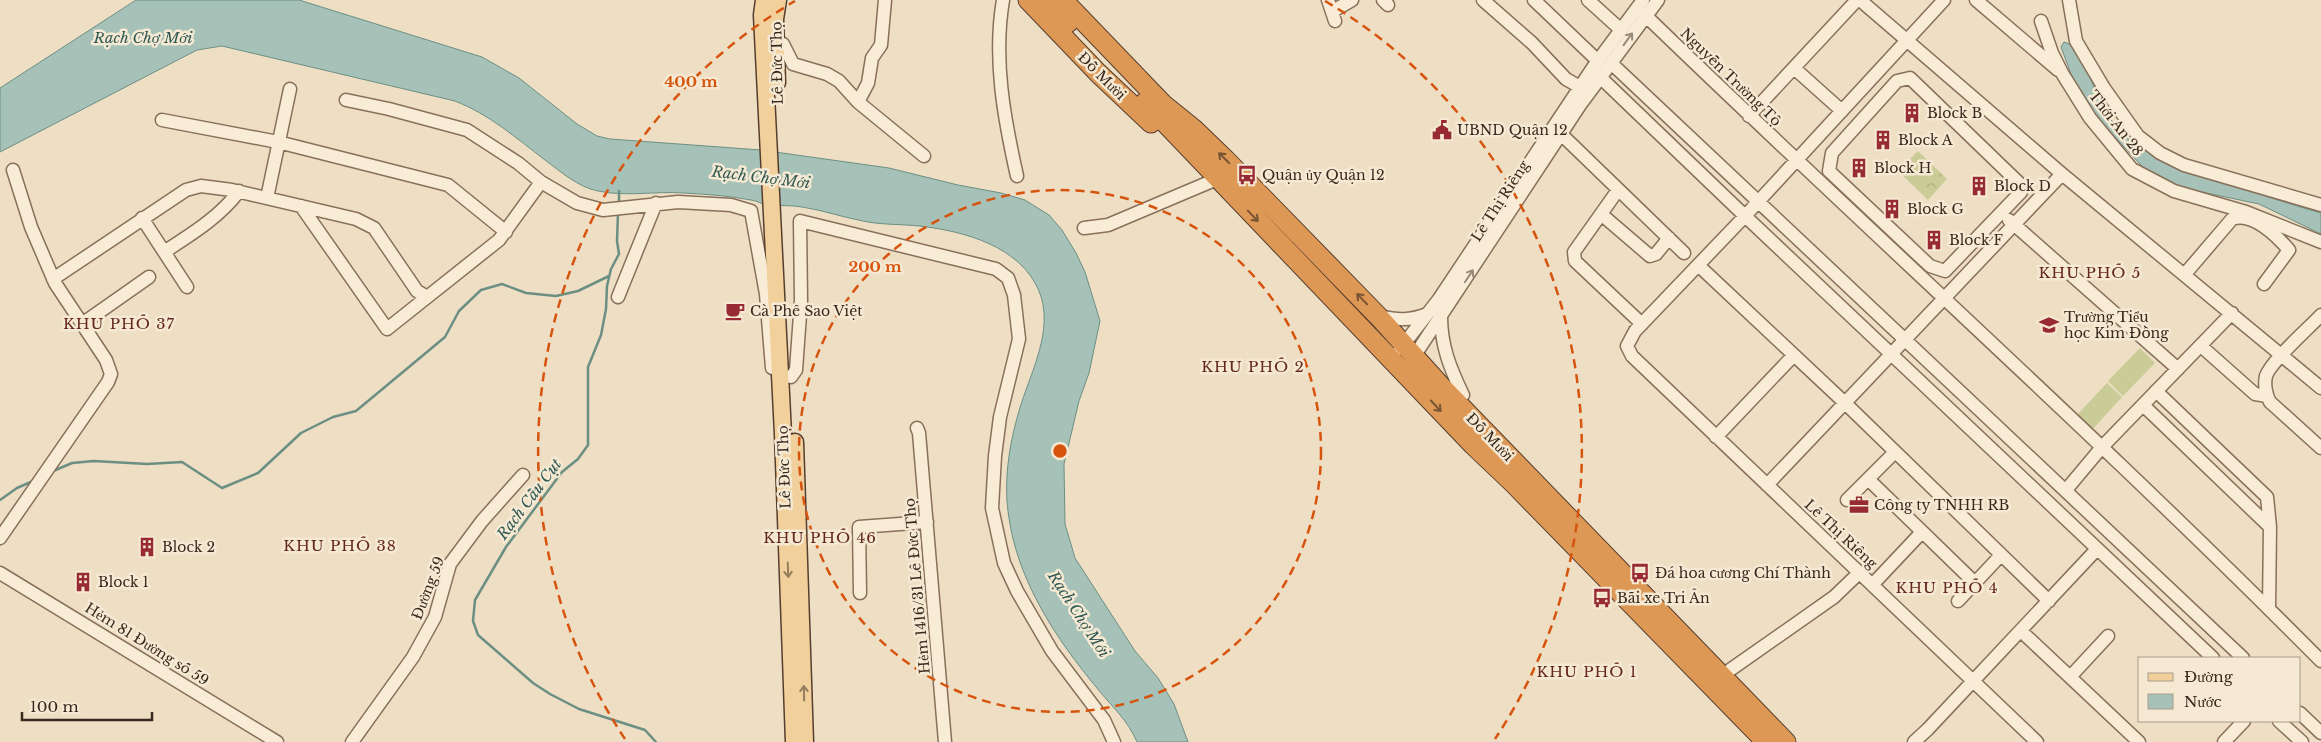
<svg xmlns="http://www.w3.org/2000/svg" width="2321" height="742" viewBox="0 0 2321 742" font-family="'Libre Baskerville',serif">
<defs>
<pattern id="park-crowns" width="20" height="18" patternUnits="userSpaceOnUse" patternTransform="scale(1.25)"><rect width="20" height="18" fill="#cacc97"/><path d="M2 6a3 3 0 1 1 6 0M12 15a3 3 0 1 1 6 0" fill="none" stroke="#aeaf82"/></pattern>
</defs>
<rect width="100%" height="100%" fill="#eedec4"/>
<path fill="url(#park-crowns)" d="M1918,151L1947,179L1928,200L1898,171Z"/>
<path fill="#cacc97" d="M2140,348L2155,363L2123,396L2108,381Z
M2107,383L2122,397L2091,431L2076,416Z"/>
<path fill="#a6c1b7" stroke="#6c8f84" d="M136,0H299L482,57L519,78L577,124L597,136L610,139L761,150L889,168L958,185L1001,193L1025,200L1049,215L1062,230L1076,253L1085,272L1100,321L1089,373L1079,401L1064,464L1065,524L1075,558L1135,651L1158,678L1174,704L1188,742H1137C1128,720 1111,706 1097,688C1056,639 1018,581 1009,518C1003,483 1009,445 1019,411C1030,373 1055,330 1039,291C1020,246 964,231 919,226C901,224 881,225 863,221C842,217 822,210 802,207C791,205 779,206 768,205C762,204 757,201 751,200C730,196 705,194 683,193C656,191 626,197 598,191C578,187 561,172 545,160C516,138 489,114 455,101L222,46L197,50L0,152V88Z
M2064,42C2082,47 2084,65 2091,80C2099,98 2111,126 2127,138C2145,152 2168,158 2189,167C2233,185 2275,200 2321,213V234L2259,204L2197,191L2153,178L2096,117L2072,77L2061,47Z"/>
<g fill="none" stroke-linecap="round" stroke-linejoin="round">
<path stroke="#6c8f84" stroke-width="2.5" d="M619,205V191
M618,213L617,241L619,254L611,269L607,286L606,309L601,335L588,367V445L578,459L562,472L506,547L475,600L473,621L478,635L533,683L550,694L579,709L645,730L656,742
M51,472L72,463L94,461L147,464L182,462L222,488L258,473L301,433L333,417L356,411L445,337L459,311L481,290L502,284L526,293L556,296L578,291L609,276
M0,500L17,488L33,481"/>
<defs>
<path id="minor" d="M1003,0C993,59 1004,118 1017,176
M1328,0L1335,21
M1383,0L1388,5
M1483,0L1532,43L1566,79L1580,87
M1534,0L1598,61
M1588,0L1620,29
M1860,0L2062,174L2321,388
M1944,0L1745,216L1635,331L1627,346L1632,356L2037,742
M1976,0L2058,70
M2069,0L2076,41L2104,88L2138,136L2160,153L2184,165L2321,205
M1333,11L1352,0
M1645,15C1869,232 2102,440 2321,661
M2041,21L2052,53L2062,73L2090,118L2132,169L2174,191L2246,212L2321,242
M775,40L783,44L793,64L827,74L839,81L858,102L924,156
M1611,63L2243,658
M1794,68L1842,111
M1600,77L1745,216L2213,658
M1910,78L2020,184L2021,192L1945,271L1930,266L1829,171L1832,153L1897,81Z
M346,100L389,109L467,130L518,163L541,182L577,203L603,210L678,202L731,205L751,211L766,294L772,368
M858,102L868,83L872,58L881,45L885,0
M1749,116L1857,0
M162,120L278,142L448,185L506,232
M1561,134L1684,253
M1618,190L1574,252L1575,261L1642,324
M267,198L290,89
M301,206L387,329L499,240L541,182
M1601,214L1650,256L1656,254L1669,238
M142,218L187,287
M2009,220L2178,369
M1084,228L1108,225L1217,179
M164,252C190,235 220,217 239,191
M1698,265L1845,403L2049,601
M2185,274L2232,219C2252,211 2277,236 2289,250L2264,284
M53,279L186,190L201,186L232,190L356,219L374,228L417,291L427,297
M618,297L656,203
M2321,315C2309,328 2271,361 2266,376C2264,384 2266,395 2270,402L2321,448
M1379,316C1397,320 1410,321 1427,314
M1441,316C1441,346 1450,368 1463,395
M82,324L149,277
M2201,346L2255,394L2267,396
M1400,349L1439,299L1594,66L1643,0
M1411,361L1580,105L1658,0
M791,377L796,370L801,301L800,221L996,269L1008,278L1014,295L1019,339L1000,417L995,456L992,508L1004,563L1017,591L1052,651L1104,720L1114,742
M2156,391L2267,497L2270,527L2269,608
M2143,405L2270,527
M917,428L919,433L945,742
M1716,437L1794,355
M1868,479L1975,583
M1767,485L2062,174
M2066,490L2102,447L2232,313
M1847,500L1895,452
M0,538L108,382L111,374L106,360L55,283L31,227L13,170
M0,573L277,742
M1873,584L1922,532
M860,593L859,527L927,522
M1958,601L2001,555
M2021,631L2139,742
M1730,670L1834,597L1860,572
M2070,677L2108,636
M2300,713L2321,733
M2279,721L2302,742
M352,742L413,657L435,617L450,564L482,521L523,475
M1914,742L1928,729L2097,549
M2224,742L2244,721"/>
<path id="major" d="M764,0L762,15L783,434L794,742
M777,83L775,19L778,0
M795,442L805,742"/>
<path id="highway" d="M1028,0L1098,73L1151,123
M1046,0L1068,23
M1063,0L1164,105L1195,130L1225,159L1378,316L1442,387L1786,742
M1145,102L1473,445L1513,483L1766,742"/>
</defs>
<use href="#minor" stroke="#88705a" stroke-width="15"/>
<use href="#major" stroke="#563e2e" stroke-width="19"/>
<use href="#highway" stroke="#563e2e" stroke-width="21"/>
<use href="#minor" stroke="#f9ecd7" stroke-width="12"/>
<use href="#major" stroke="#f1d09c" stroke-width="16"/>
<use href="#highway" stroke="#dd9855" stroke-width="19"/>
</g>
<defs><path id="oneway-shaft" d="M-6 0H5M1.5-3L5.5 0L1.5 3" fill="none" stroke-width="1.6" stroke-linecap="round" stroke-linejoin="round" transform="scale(1.25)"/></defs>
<g stroke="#988a7a">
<use href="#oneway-shaft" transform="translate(1628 39) rotate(-54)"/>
<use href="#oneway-shaft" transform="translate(1469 276) rotate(-56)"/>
</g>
<g stroke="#7a5534">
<use href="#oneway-shaft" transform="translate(1224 158) rotate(-135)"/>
<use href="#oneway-shaft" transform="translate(1253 216) rotate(46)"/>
<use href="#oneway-shaft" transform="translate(1362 299) rotate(-134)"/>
<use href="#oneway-shaft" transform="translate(1436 406) rotate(47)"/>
</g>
<g stroke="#947c5d">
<use href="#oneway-shaft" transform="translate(788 570) rotate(88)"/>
<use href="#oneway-shaft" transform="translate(804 693) rotate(-91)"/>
</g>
<g fill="none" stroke="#d6540e" stroke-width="2.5" stroke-dasharray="9 6">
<circle cx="1060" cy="451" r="261"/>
<path d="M625 739A522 522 0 0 1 795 1M1325 1A522 522 0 0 1 1495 739"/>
</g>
<defs>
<symbol id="building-bare" viewBox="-9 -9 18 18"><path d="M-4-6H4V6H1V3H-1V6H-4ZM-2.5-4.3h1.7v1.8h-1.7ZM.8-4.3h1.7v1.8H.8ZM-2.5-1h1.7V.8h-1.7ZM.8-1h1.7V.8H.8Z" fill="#972a33" stroke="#f5e9d3" stroke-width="2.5" paint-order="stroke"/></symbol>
<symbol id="civic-bare" viewBox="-9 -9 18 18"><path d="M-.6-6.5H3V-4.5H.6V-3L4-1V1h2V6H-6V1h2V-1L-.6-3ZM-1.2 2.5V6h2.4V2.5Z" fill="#972a33" stroke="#f5e9d3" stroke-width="2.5" paint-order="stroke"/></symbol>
<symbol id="bus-bare" viewBox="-9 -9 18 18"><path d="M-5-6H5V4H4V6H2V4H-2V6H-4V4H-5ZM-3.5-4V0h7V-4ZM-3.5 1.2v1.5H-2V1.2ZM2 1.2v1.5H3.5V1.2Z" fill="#972a33" stroke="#f5e9d3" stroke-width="2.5" paint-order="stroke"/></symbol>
<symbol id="cafe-bare" viewBox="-9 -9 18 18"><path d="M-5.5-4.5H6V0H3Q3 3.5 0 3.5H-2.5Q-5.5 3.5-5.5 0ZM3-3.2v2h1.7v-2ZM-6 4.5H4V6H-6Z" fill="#972a33" stroke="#f5e9d3" stroke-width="2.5" paint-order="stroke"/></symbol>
<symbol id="school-bare" viewBox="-9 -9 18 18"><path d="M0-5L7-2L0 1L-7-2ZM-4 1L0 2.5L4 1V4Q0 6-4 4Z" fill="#972a33" stroke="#f5e9d3" stroke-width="2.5" paint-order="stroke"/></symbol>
<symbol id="office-bare" viewBox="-9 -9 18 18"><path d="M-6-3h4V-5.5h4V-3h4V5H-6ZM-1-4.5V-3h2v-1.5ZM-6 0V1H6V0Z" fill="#972a33" stroke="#f5e9d3" stroke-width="2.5" paint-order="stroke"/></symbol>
</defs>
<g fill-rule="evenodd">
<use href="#building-bare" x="1898" y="99" width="28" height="28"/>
<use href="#civic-bare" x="1428" y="116" width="28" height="28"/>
<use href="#building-bare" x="1869" y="126" width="28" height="28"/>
<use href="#building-bare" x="1845" y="154" width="28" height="28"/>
<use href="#bus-bare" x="1233" y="161" width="28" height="28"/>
<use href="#building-bare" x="1965" y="172" width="28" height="28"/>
<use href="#building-bare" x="1878" y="195" width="28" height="28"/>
<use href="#building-bare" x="1920" y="226" width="28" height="28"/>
<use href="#cafe-bare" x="721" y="297" width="28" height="28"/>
<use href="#school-bare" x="2035" y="311" width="28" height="28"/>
<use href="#office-bare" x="1845" y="491" width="28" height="28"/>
<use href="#building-bare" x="133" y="533" width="28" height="28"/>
<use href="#bus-bare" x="1626" y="559" width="28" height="28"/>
<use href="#building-bare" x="69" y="568" width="28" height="28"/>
<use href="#bus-bare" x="1588" y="584" width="28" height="28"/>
</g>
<g text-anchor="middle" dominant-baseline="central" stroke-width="5" stroke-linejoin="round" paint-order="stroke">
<g font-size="14" fill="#38291e" stroke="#f5e9d3">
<text transform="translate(777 63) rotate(-91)">Lê Đức Thọ</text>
<text transform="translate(1102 76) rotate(45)">Đỗ Mười</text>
<text transform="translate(1731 77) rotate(44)">Nguyễn Trường Tộ</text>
<text transform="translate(2116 123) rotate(52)">Thới An 28</text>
<text transform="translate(1500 201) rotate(-57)">Lê Thị Riêng</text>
<text transform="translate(1490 437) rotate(46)">Đỗ Mười</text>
<text transform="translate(784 467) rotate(-92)">Lê Đức Thọ</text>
<text transform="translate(1841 534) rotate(43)">Lê Thị Riêng</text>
<text transform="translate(917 586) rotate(-95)">Hẻm 1416/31 Lê Đức Thọ</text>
<text transform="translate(428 588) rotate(-69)">Đường 59</text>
<text transform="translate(147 644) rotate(32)">Hẻm 81 Đường số 59</text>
</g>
<g font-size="14" fill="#38291e" stroke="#f5e9d3" text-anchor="start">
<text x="1927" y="113">Block B</text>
<text x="1457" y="130">UBND Quận 12</text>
<text x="1898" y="140">Block A</text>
<text x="1874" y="168">Block H</text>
<text x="1262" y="175">Quận ủy Quận 12</text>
<text x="1994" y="186">Block D</text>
<text x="1907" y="209">Block G</text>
<text x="1949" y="240">Block F</text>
<text x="750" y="311">Cà Phê Sao Việt</text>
<text x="2064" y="317">Trường Tiểu<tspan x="2064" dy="16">học Kim Đồng</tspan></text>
<text x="1874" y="505">Công ty TNHH RB</text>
<text x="162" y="547">Block 2</text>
<text x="1655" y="573">Đá hoa cương Chí Thành</text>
<text x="98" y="582">Block 1</text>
<text x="1617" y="598">Bãi xe Tri Ân</text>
</g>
<g font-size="15" font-style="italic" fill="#2e5852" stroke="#f5e9d3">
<text x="143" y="37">Rạch Chợ Mới</text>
<text transform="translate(761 177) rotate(7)">Rạch Chợ Mới</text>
<text transform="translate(529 499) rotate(-53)">Rạch Cầu Cụt</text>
<text transform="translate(1079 614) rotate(57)">Rạch Chợ Mới</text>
</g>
<g font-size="15" letter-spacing="1" fill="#65281e" stroke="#f5e9d3">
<text x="2090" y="272">KHU PHỐ 5</text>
<text x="119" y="323">KHU PHỐ 37</text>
<text x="1253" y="366">KHU PHỐ 2</text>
<text x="820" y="537">KHU PHỐ 46</text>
<text x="340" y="545">KHU PHỐ 38</text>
<text x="1947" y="587">KHU PHỐ 4</text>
<text x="1587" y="671">KHU PHỐ 1</text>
</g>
</g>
<circle cx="1060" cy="451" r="8" fill="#d6540e" stroke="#f5e9d3" stroke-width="2.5"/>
<g font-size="15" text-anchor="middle" font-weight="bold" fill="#d6540e" stroke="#f5e9d3" stroke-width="5" stroke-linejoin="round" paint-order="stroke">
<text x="691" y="87">400 m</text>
<text x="875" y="272">200 m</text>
</g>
<rect x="2138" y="657" width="162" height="65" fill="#f5e9d3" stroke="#a99c8b"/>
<rect x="2148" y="673" width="25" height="8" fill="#f1d09c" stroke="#a99c8b"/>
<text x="2184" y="682" font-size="15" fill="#38291e">Đường</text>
<rect x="2148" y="694" width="25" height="15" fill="#a6c1b7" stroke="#a99c8b"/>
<text x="2184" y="707" font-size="15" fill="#38291e">Nước</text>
<path d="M22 712v8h130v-8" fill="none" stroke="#38291e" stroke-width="2.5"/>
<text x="30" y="712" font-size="15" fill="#38291e" stroke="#f5e9d3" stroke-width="4" paint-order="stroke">100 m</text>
</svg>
